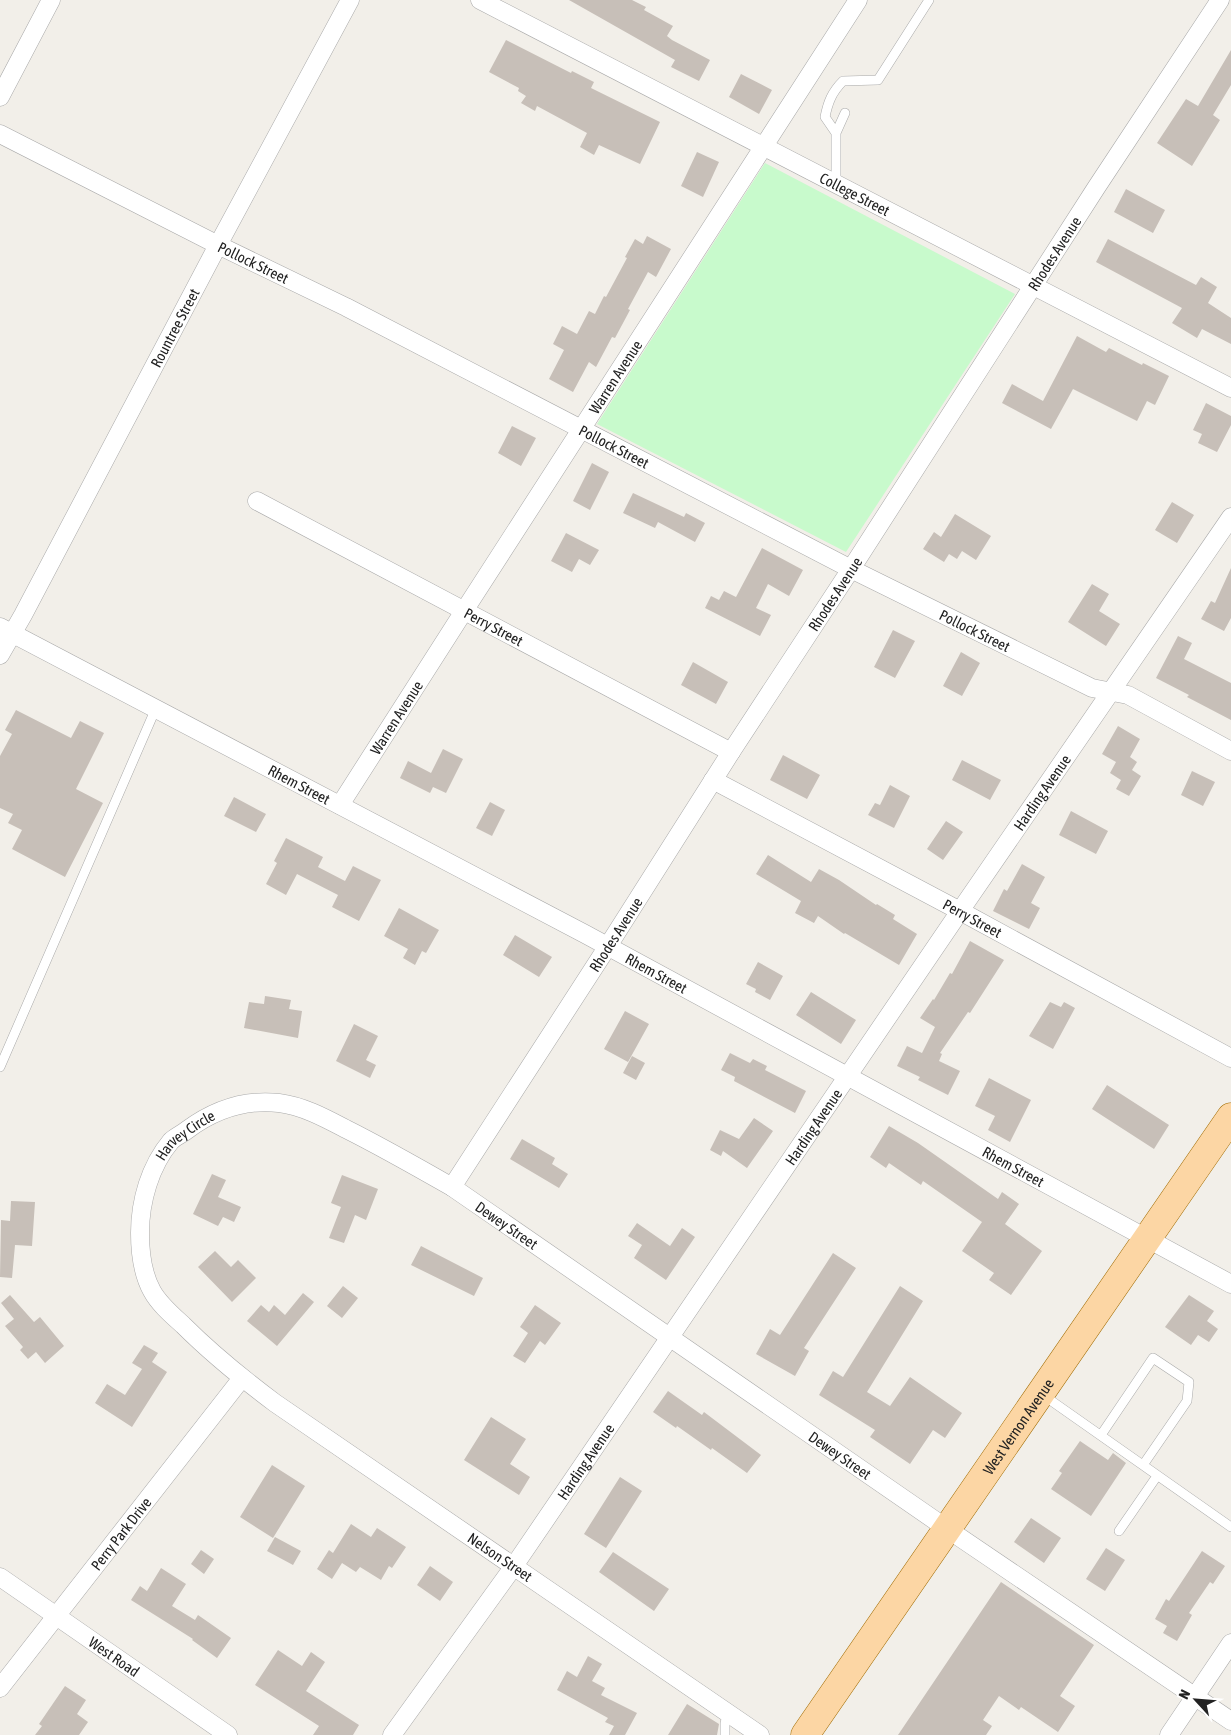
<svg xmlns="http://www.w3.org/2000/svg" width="1231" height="1735" viewBox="0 0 1231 1735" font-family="'Asap Condensed',sans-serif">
<rect width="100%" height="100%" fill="#f2efe9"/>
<path fill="#c8facc" d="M765,163L1015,294L846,552L597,424Z"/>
<path fill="#c7bfb8" d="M569,0H632L646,7L644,10L673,26L667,36L672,40L710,60L699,81L671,67L675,60Z
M506,40L571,73L572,71L594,82L591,88L660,122L640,164L599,145L594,155L580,147L587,133L537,106L535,111L521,103L526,96L518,91L519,88L489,72Z
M1231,50V85L1213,115L1220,120L1192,166L1157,143L1186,99L1198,106Z
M741,74L772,90L759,114L729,97Z
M697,152L719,162L703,197L681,186Z
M1126,189L1165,210L1153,233L1114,212Z
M647,236L671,249L656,277L648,272L628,309L630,310L615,338L612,337L596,367L589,362L573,392L549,379L564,350L553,344L562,326L577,334L589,311L595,314L604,296L606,297L627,258L625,257L635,239L643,244Z
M1108,239L1196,285L1201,277L1217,287L1208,303L1231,318V344L1202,329L1197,338L1172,323L1182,308L1096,262Z
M1077,336L1106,352L1109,348L1142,365L1143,363L1169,376L1155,405L1147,401L1137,421L1073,389L1051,429L1002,403L1012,384L1043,401Z
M1206,403L1231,416V425L1217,452L1198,443L1202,434L1193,430Z
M512,426L536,438L521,466L498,453Z
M592,463L609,472L590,510L573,501Z
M633,493L684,517L686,513L705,523L695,542L658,522L655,528L623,513Z
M1172,502L1194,515L1177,543L1155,530Z
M955,514L991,536L976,560L962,551L957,559L949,554L944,562L923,549L934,532L941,537Z
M566,533L599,550L590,565L579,559L572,572L551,561Z
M762,548L803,570L789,596L768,584L756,608L771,615L760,636L705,608L711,596L719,600L724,591L736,597Z
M1231,568V618L1224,631L1201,619L1211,601L1215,603Z
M1092,584L1109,594L1099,611L1120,624L1106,646L1068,622Z
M893,630L915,641L895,678L874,667Z
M1178,636L1192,643L1184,659L1231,683V720L1187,697L1189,695L1156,678Z
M961,652L980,663L962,696L943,686Z
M693,662L728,682L716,704L681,685Z
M16,710L71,738L80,721L104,733L76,789L103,803L65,877L12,849L22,830L8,823L13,814L0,808V756L12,734L5,730Z
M1118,726L1140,739L1130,757L1137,762L1132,770L1141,776L1129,796L1116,789L1121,780L1110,773L1116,762L1102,754Z
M443,749L463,759L446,793L433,787L430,793L400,778L408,761L431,773Z
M783,755L820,775L807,799L770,780Z
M962,760L1001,780L990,800L952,780Z
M1192,771L1215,782L1203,806L1181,795Z
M890,785L910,796L894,828L868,815L875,803L880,805Z
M234,797L266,814L256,832L224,816Z
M490,802L505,810L492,836L476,828Z
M1071,811L1108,831L1096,854L1059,835Z
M946,821L963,832L943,860L927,849Z
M286,838L323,857L318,867L345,881L353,866L381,880L359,921L332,907L338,895L297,874L286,895L266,884L277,863L274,861Z
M768,855L811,882L819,869L839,880L876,905L877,904L895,915L893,919L917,934L899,965L845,933L844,934L818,916L814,923L795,913L801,901L756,874Z
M1022,864L1045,877L1031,903L1040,908L1029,929L993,911L1004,889L1007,891Z
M399,908L439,930L426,953L422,951L415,965L403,958L408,949L384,936Z
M515,935L552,957L539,977L503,955Z
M970,941L1004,960L970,1013L968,1012L940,1053L942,1054L939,1061L960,1071L948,1095L918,1080L920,1077L897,1066L907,1046L922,1053L935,1027L920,1018L933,999L934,1000L950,973L952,974Z
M758,962L783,976L770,1000L755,992L756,989L746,984Z
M811,992L856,1020L841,1044L796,1015Z
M265,996L291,1000L289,1009L302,1011L298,1038L244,1028L249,1002L264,1004Z
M1050,1002L1061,1007L1064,1002L1075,1008L1053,1049L1029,1036Z
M625,1011L649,1024L628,1062L604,1049Z
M354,1024L378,1036L366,1060L376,1065L370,1078L336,1061Z
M730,1053L750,1063L753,1059L767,1066L765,1070L806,1091L795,1113L734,1081L735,1077L721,1070Z
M632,1056L645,1063L636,1080L623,1073Z
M989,1078L1031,1100L1010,1142L988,1130L995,1116L975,1106Z
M1107,1085L1169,1125L1154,1149L1092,1109Z
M754,1118L773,1131L747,1168L723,1151L721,1156L710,1150L720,1130L739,1139Z
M889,1126L918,1143L998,1199L1002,1192L1019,1204L1005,1224L1042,1251L1011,1295L989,1280L994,1273L962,1251L982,1222L923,1181L921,1185L889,1163L886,1168L870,1157Z
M522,1139L555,1158L552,1164L568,1174L559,1188L510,1159Z
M212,1174L226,1180L218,1197L241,1207L234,1222L223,1217L218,1226L193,1214Z
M342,1175L378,1189L366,1220L355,1215L344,1243L329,1238L341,1207L331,1203Z
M11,1201L35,1202L32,1246L15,1245L12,1278L0,1277L1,1220L10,1221Z
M637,1223L670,1246L682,1228L695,1237L666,1280L634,1258L642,1245L628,1236Z
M421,1246L483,1278L474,1296L411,1265Z
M215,1251L231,1267L238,1260L256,1278L232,1302L198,1267Z
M833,1253L856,1268L804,1348L809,1351L795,1376L756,1354L770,1329L780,1335Z
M343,1286L358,1298L342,1318L327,1306Z
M900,1286L923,1301L867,1392L890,1406L910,1377L962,1413L945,1438L933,1430L910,1464L870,1437L875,1430L819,1395L833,1371L843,1377Z
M303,1293L314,1302L277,1346L247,1321L261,1305L269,1312L274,1305L285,1315Z
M10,1295L34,1322L40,1317L64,1346L45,1363L36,1352L28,1359L20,1350L23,1347L5,1326L14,1319L1,1303Z
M1189,1295L1214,1311L1207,1321L1218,1329L1209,1342L1198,1335L1191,1345L1165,1327Z
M535,1305L561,1323L545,1345L540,1341L525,1363L513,1356L528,1333L520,1327Z
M144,1345L158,1353L152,1362L167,1372L132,1427L95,1403L107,1384L125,1395L142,1369L132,1363Z
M668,1391L702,1415L704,1412L761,1455L747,1473L712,1448L711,1450L677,1426L676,1428L653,1412Z
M491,1417L526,1439L510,1464L530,1477L519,1495L464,1460Z
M1080,1441L1108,1460L1113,1453L1126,1463L1091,1516L1051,1489L1062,1473L1059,1471Z
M272,1465L305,1486L273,1538L240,1517Z
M620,1477L642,1491L606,1548L584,1534Z
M1031,1518L1061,1538L1044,1563L1014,1542Z
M351,1524L371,1537L377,1528L406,1547L392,1568L389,1566L381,1580L360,1567L356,1572L342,1563L332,1579L317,1569L329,1550L333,1553Z
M275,1537L301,1551L293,1565L267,1551Z
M1106,1548L1125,1560L1105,1591L1086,1579Z
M201,1550L214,1559L204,1574L191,1564Z
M1202,1551L1225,1566L1213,1584L1210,1582L1189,1613L1192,1615L1177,1641L1163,1633L1167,1626L1155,1619L1166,1599L1169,1601Z
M613,1552L669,1589L654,1611L599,1572Z
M430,1566L453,1582L440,1601L417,1585Z
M161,1568L186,1584L172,1606L195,1620L198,1615L231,1638L217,1658L192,1640L193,1639L131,1600L140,1586L147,1591Z
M1001,1582L1094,1645L1060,1696L1075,1706L1058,1732L1021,1707L1019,1710L999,1696L983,1720L992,1726L986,1735H898Z
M278,1650L302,1666L311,1652L325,1662L306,1691L359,1725L353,1735H313L319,1726L255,1685Z
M588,1656L602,1664L592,1681L605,1688L601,1695L637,1713L625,1735H609L614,1726L605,1722L608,1718L557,1690L567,1671L577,1677Z
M65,1686L86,1700L77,1714L88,1722L79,1735H35L42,1726L39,1724Z
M687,1704L719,1724L717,1735H668Z"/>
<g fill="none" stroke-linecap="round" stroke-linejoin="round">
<defs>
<path id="lane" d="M836,133L825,117C828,102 832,92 843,81L878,80L929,0
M836,183V133L845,113
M0,1067L156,708
M1043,1395L1231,1527
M1101,1435L1153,1358L1189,1382L1187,1401L1143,1465
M1119,1531L1157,1476
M725,1735V1723L728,1713"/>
<g id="street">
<path id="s1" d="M480,0L1231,388"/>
<path d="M0,97L51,0"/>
<path id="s2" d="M0,134L218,245L346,307L851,569L1092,688L1128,695L1231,751"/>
<path id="s3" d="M257,501L731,752"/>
<path id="s4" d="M0,627L585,934L1231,1284"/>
<path id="s5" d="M0,655L23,615L218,245L350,0"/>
<path id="s6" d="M713,780L960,911L1231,1058"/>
<path id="s7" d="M340,805L464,611L858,0"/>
<path id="s8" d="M452,1187L608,946L731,752L851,569L1096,188L1220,0"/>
<path id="s9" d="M0,1577L228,1735"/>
<path id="s10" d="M0,1688L242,1378"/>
<path id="s11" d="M392,1735L514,1566L960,911L1231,517"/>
<path id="s12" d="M760,1735L275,1403C243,1379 212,1354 183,1325C172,1315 159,1304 152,1291C142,1273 140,1253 140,1233C140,1201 150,1166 171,1141C175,1137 182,1134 187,1130C214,1110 244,1099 279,1103C303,1106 325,1118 346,1129C382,1147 417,1167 452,1187L946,1528L1231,1721"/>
<path d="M1169,1735L1231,1643"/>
</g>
<g id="primary">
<path id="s13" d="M805,1735L1231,1117"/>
</g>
</defs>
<use href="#lane" stroke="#a9a9a9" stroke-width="10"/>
<use href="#street" stroke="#a9a9a9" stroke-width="19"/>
<use href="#primary" stroke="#a06b00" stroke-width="29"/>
<use href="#lane" stroke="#fff" stroke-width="9"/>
<use href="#street" stroke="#fff" stroke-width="18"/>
<use href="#primary" stroke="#fcd6a4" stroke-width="28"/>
</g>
<g text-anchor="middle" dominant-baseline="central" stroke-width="4" stroke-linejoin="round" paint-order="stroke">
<g font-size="15" fill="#222" stroke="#fff">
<text stroke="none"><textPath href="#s1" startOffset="422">College Street</textPath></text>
<text stroke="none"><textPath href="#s8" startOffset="1111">Rhodes Avenue</textPath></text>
<text stroke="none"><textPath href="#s2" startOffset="284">Pollock Street</textPath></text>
<text stroke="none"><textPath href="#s5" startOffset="371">Rountree Street</textPath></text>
<text stroke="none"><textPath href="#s7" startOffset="509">Warren Avenue</textPath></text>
<text stroke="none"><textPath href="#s2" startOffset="689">Pollock Street</textPath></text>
<text stroke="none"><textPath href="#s8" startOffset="706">Rhodes Avenue</textPath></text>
<text stroke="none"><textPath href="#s3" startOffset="268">Perry Street</textPath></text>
<text stroke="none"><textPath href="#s2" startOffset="1094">Pollock Street</textPath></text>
<text stroke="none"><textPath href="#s7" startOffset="104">Warren Avenue</textPath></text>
<text stroke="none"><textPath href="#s4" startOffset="338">Rhem Street</textPath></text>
<text stroke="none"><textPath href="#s11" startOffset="1145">Harding Avenue</textPath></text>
<text stroke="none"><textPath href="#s6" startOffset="294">Perry Street</textPath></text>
<text stroke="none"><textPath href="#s8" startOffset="301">Rhodes Avenue</textPath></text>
<text stroke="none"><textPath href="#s4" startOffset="742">Rhem Street</textPath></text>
<text stroke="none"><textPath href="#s11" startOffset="740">Harding Avenue</textPath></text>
<text stroke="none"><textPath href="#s12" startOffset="928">Harvey Circle</textPath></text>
<text stroke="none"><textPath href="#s4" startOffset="1148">Rhem Street</textPath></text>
<text stroke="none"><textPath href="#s12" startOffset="1291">Dewey Street</textPath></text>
<text stroke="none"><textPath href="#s13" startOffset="375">West Vernon Avenue</textPath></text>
<text stroke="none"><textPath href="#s12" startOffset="1696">Dewey Street</textPath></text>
<text stroke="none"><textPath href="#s11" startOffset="335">Harding Avenue</textPath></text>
<text stroke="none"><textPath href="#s10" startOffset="196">Perry Park Drive</textPath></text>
<text transform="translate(500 1557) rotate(34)">Nelson Street</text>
<text stroke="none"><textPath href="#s9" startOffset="139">West Road</textPath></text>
</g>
</g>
<g transform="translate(1196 1700) rotate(296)" stroke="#ffffff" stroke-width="4" paint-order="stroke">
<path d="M0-4L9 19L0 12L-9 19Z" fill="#222222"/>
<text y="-8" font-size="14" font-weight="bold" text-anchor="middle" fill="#222222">N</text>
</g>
</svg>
